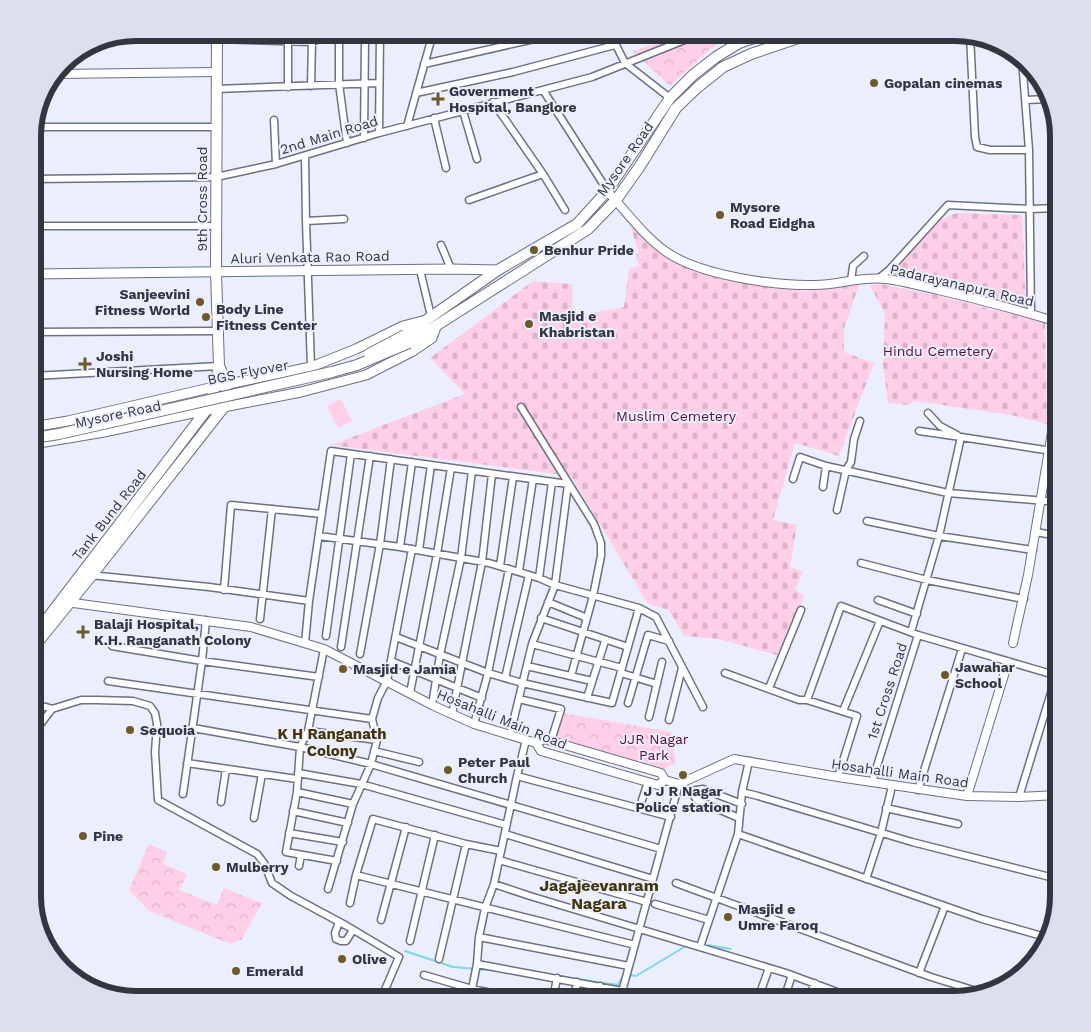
<svg xmlns="http://www.w3.org/2000/svg" width="1091" height="1032" viewBox="0 0 1091 1032" font-family="'Work Sans',sans-serif">
<defs>
<pattern id="cemetery-stones" width="16" height="16" patternUnits="userSpaceOnUse" patternTransform="scale(1.25)"><rect width="16" height="16" fill="#ffcfe8"/><path d="M2 7V4a2 2 0 0 1 4 0v3zM10 15v-3a2 2 0 0 1 4 0v3z" fill="#dbb2c8"/></pattern>
<pattern id="park-crowns" width="20" height="18" patternUnits="userSpaceOnUse" patternTransform="scale(1.25)"><rect width="20" height="18" fill="#ffcfe8"/><path d="M2 6a3 3 0 1 1 6 0M12 15a3 3 0 1 1 6 0" fill="none" stroke="#dbb2c8"/></pattern>
</defs>
<rect width="100%" height="100%" fill="#ebeefc"/>
<path fill="url(#cemetery-stones)" d="M956,213L1022,215L1026,308L892,274L937,222Z
M630,225L659,252L687,266L711,274L803,291L859,285L844,328V352L874,363L839,456L795,443L773,520L797,525L790,567L803,572L795,590L804,595L784,657L718,639L684,636L669,610L648,604L571,476L331,445L465,394L430,358L533,281L572,284L573,316L624,307L629,269L639,266L636,254L639,253Z
M881,284L941,296L1045,323L1047,424L1011,415L915,401L909,405L888,403L883,365L885,314L870,285Z"/>
<path fill="url(#park-crowns)" d="M691,33H737L709,50L670,86L632,51Z
M563,713L671,732L676,763L663,769L555,739Z
M149,844L167,852L163,864L187,874L180,890L217,905L224,888L262,903L241,940L233,943H228L149,911L129,890Z"/>
<path fill="#ffcfe8" d="M341,399L352,421L338,428L327,406Z"/>
<g fill="none" stroke-linecap="round" stroke-linejoin="round">
<path stroke="#7ad8ea" stroke-width="2" d="M623,42L626,33
M702,944L731,949
M405,951L453,967L500,971
M629,975L636,976L686,946
M557,976L618,985L624,974"/>
<defs>
<path id="minor" d="M610,33L625,63L670,98
M970,35L975,137L977,147L990,150H1029
M432,36L445,33
M217,39L312,42L319,39H380
M339,39V84L347,143
M243,40V33
M293,40V33
M1022,59L1029,150L1031,314
M424,64L561,33
M311,86L312,42
M288,87V41
M216,89L379,83
M543,90L602,182
M416,93L513,72L615,45L620,33
M1025,100L1051,99
M493,102L543,174L565,210
M463,111L477,159
M434,118L446,168
M274,120L276,164
M407,126L433,33
M33,127H216
M379,133L380,33
M364,138L365,39
M305,157L306,221L311,367
M33,179L216,177L276,164L379,133L592,77L702,33
M469,200L543,174
M306,221L344,219
M33,226H216
M441,245L451,269
M420,270L431,316
M879,278L889,270L948,205L1030,209L1058,208
M851,281L853,266L864,256
M33,332L217,331
M33,376L219,366
M521,407L594,524L601,543V556L593,596L571,676
M928,413L940,426L957,435
M33,427V127
M919,431L961,437
M793,479L800,457L826,466L948,493L1058,502
M823,487L826,466
M837,510L846,470L851,462L854,439L860,421
M867,521L939,536L1033,550
M1036,532L1058,536
M319,536L400,547L489,563L539,578L555,585L639,608L656,617L703,707
M400,547L412,462
M419,550L431,465
M861,563L927,580L1024,599
M500,566L513,477
M519,571L533,479
M90,575L209,587L309,601
M539,578L552,482
M224,590L231,505L322,514
M878,600L917,614
M548,602L587,618
M541,618L628,647
M260,619L272,509
M911,632L939,536L961,437L1058,452
M326,636L351,454
M396,637L488,673L522,683L612,703L639,608
M305,643L309,601L331,451L568,484L555,585L532,644L510,735
M532,644L622,668
M112,646L202,661L319,677
M341,647L370,456
M324,649L308,731L300,747L297,792L286,852L337,861
M360,654L380,544L391,459
M391,661L482,698
M527,666L592,681
M621,673L657,684
M725,673L799,700H807L857,716L838,777
M505,678L529,575
M108,681L372,719
M769,688L801,610
M410,693L437,554L451,468
M587,698L605,641
M519,699L561,709L551,741
M807,700L841,606L918,635L1058,676
M628,703L648,635L669,641
M432,705L440,655L461,558L472,471
M33,706L46,707L52,709L81,700H97L133,701L150,706L155,713L157,724L155,752L158,800L257,854L264,863L272,883L291,896L347,926L399,957L381,999
M843,711L880,621
M452,714L482,562L492,474
M649,717L662,662
M669,720L682,668
M474,724L488,673L509,569
M193,728L300,747L371,764L661,849
M308,731L377,740
M33,734L52,709
M374,751L419,762
M187,763L297,779
M298,773L361,784L506,825
M517,776L671,817
M872,782L918,635
M918,790L962,649
M690,791L703,789L742,804
M297,792L353,804
M742,792L749,761
M183,794L202,661L206,620
M1019,797L1058,670
M642,800L648,782
M221,802L226,769
M886,808L958,824
M293,811L348,823
M254,818L262,774
M289,833L343,842
M505,834L653,879
M738,834L982,919L1049,938
M499,860L647,902
M299,866L301,855
M356,875L635,945
M866,879L881,833L892,786
M676,883L931,977L986,994
M494,884L530,896L786,973L856,999
M328,889L353,804L371,764L377,740L372,719L378,698L387,681L412,549
M350,903L356,875L373,819L466,844L501,851
M655,904L709,920
M381,920L406,827
M339,922L335,933L336,939L341,941H346L353,930
M479,937L629,966
M410,941L435,835
M700,947L738,834L742,792L758,796L912,842L1058,879
M439,959L466,844
M477,964L622,991
M919,973L945,906
M424,975L472,989L520,999
M470,999L477,964L479,937L485,908L494,884L517,776L526,740
M553,999L557,978
M574,999L577,982
M598,999L600,986
M620,999L679,784L690,791L697,800L739,818
M758,999L769,968
M784,999L792,975
M808,999L815,983"/>
<path id="tertiary" d="M56,74L217,72
M607,191C626,211 643,235 665,251C698,275 774,286 815,285C838,285 862,276 886,279C903,281 921,286 938,290C978,299 1018,310 1058,322
M66,602L251,627L324,649L432,705L474,724L536,743L541,751L658,785L665,780L679,784L734,759L838,777L967,796L1019,797L1058,795
M1013,643L1028,575L1053,426L1057,322
M536,743L544,739L551,741L661,773L665,780
M967,796L1008,662"/>
<path id="secondary" d="M33,274L451,269L498,270
M33,427L68,421L214,387L311,367L356,349L403,326L422,321
M33,444L104,432L183,415L301,392L366,375L413,351L432,338L436,327"/>
<path id="primary" d="M33,637L211,404L219,366L216,272L217,33
M33,648L92,575L224,407L227,384L219,366"/>
<path id="trunk" d="M405,335L498,270L577,224L607,191L670,98L693,75L716,57L739,43L768,33
M409,343L588,229L616,200L640,166L676,108L698,87L723,67L751,54L813,33"/>
</defs>
<use href="#minor" stroke="#6c7085" stroke-width="9"/>
<use href="#tertiary" stroke="#6c7085" stroke-width="10"/>
<use href="#secondary" stroke="#6c7085" stroke-width="11"/>
<use href="#primary" stroke="#6c7085" stroke-width="12"/>
<use href="#trunk" stroke="#6c7085" stroke-width="12"/>
<use href="#minor" stroke="#fff" stroke-width="6"/>
<use href="#tertiary" stroke="#fff" stroke-width="8"/>
<use href="#secondary" stroke="#fff" stroke-width="9"/>
<use href="#primary" stroke="#fff" stroke-width="10"/>
<use href="#trunk" stroke="#fff" stroke-width="10"/>
<defs>
<path id="trunk-bridge" d="M369,354L405,335
M33,438L59,434L332,372L357,365L409,343"/>
</defs>
<use href="#trunk-bridge" stroke="#6c7085" stroke-width="12" stroke-linecap="butt"/>
<use href="#trunk-bridge" stroke="#fff" stroke-width="10"/>
</g>
<g fill="#6e5928" stroke="#ebeefc" stroke-width="2">
<circle cx="874" cy="83" r="5"/>
<path d="M435.5 91.5h5v5h5v5h-5v5h-5v-5h-5v-5h5z"/>
<circle cx="720" cy="215" r="5"/>
<circle cx="534" cy="250" r="5"/>
<circle cx="200" cy="302" r="5"/>
<circle cx="206" cy="317" r="5"/>
<circle cx="529" cy="324" r="5"/>
<path d="M82.5 356.5h5v5h5v5h-5v5h-5v-5h-5v-5h5z"/>
<path d="M80.5 624.5h5v5h5v5h-5v5h-5v-5h-5v-5h5z"/>
<circle cx="343" cy="669" r="5"/>
<circle cx="945" cy="675" r="5"/>
<circle cx="130" cy="730" r="5"/>
<circle cx="448" cy="770" r="5"/>
<circle cx="683" cy="775" r="5"/>
<circle cx="83" cy="836" r="5"/>
<circle cx="216" cy="867" r="5"/>
<circle cx="728" cy="917" r="5"/>
<circle cx="342" cy="959" r="5"/>
<circle cx="236" cy="971" r="5"/>
</g>
<g text-anchor="middle" dominant-baseline="central" stroke-width="4" stroke-linejoin="round" paint-order="stroke">
<g font-size="14" font-weight="bold" fill="#34363f" stroke="#ebeefc" text-anchor="start">
<text x="884" y="83">Gopalan cinemas</text>
<text x="449" y="91">Government<tspan x="449" dy="16">Hospital, Banglore</tspan></text>
<text x="730" y="207">Mysore<tspan x="730" dy="16">Road Eidgha</tspan></text>
<text x="544" y="250">Benhur Pride</text>
<text x="190" y="294" text-anchor="end">Sanjeevini<tspan x="190" dy="16">Fitness World</tspan></text>
<text x="216" y="309">Body Line<tspan x="216" dy="16">Fitness Center</tspan></text>
<text x="539" y="316">Masjid e<tspan x="539" dy="16">Khabristan</tspan></text>
<text x="96" y="356">Joshi<tspan x="96" dy="16">Nursing Home</tspan></text>
<text x="94" y="624">Balaji Hospital,<tspan x="94" dy="16">K.H. Ranganath Colony</tspan></text>
<text x="955" y="667">Jawahar<tspan x="955" dy="16">School</tspan></text>
<text x="353" y="669">Masjid e Jamia</text>
<text x="140" y="730">Sequoia</text>
<text x="458" y="762">Peter Paul<tspan x="458" dy="16">Church</tspan></text>
<text x="683" y="791" text-anchor="middle">J J R Nagar<tspan x="683" dy="16">Police station</tspan></text>
<text x="93" y="836">Pine</text>
<text x="226" y="867">Mulberry</text>
<text x="738" y="909">Masjid e<tspan x="738" dy="16">Umre Faroq</tspan></text>
<text x="352" y="959">Olive</text>
<text x="246" y="971">Emerald</text>
</g>
<g font-size="14" fill="#34363f" stroke="#ebeefc">
<text transform="translate(329 135) rotate(-17)">2nd Main Road</text>
<text transform="translate(625 159) rotate(-55)">Mysore Road</text>
<text transform="translate(202 199) rotate(-90)">9th Cross Road</text>
<text transform="translate(310 257) rotate(-1)">Aluri Venkata Rao Road</text>
<text transform="translate(962 285) rotate(13)">Padarayanapura Road</text>
<text transform="translate(248 372) rotate(-11)">BGS Flyover</text>
<text transform="translate(118 414) rotate(-12)">Mysore Road</text>
<text transform="translate(109 515) rotate(-52)">Tank Bund Road</text>
<text transform="translate(887 691) rotate(-72)">1st Cross Road</text>
<text transform="translate(502 719) rotate(22)">Hosahalli Main Road</text>
<text transform="translate(900 773) rotate(8)">Hosahalli Main Road</text>
</g>
<g font-size="14" fill="#5a0b40" stroke="#ebeefc">
<text x="938" y="351">Hindu Cemetery</text>
<text x="676" y="416">Muslim Cemetery</text>
<text x="654" y="739">JJR Nagar<tspan x="654" dy="16">Park</tspan></text>
</g>
<g font-size="15" font-weight="bold" fill="#44350c" stroke="#ebeefc">
<text x="332" y="734">K H Ranganath<tspan x="332" dy="17">Colony</tspan></text>
</g>
<g font-size="16" font-weight="bold" fill="#44350c" stroke="#ebeefc">
<text x="599" y="885">Jagajeevanram<tspan x="599" dy="18">Nagara</tspan></text>
</g>
</g>
<path d="M0 0H1091V1032H0ZM136 41H955A95 95 0 0 1 1050 136V896A95 95 0 0 1 955 991H136A95 95 0 0 1 41 896V136A95 95 0 0 1 136 41Z" fill="#dcdfed" fill-rule="evenodd"/>
<path fill="none" stroke="#34363f" stroke-width="6" d="M136 41H955A95 95 0 0 1 1050 136V896A95 95 0 0 1 955 991H136A95 95 0 0 1 41 896V136A95 95 0 0 1 136 41Z"/>
</svg>
